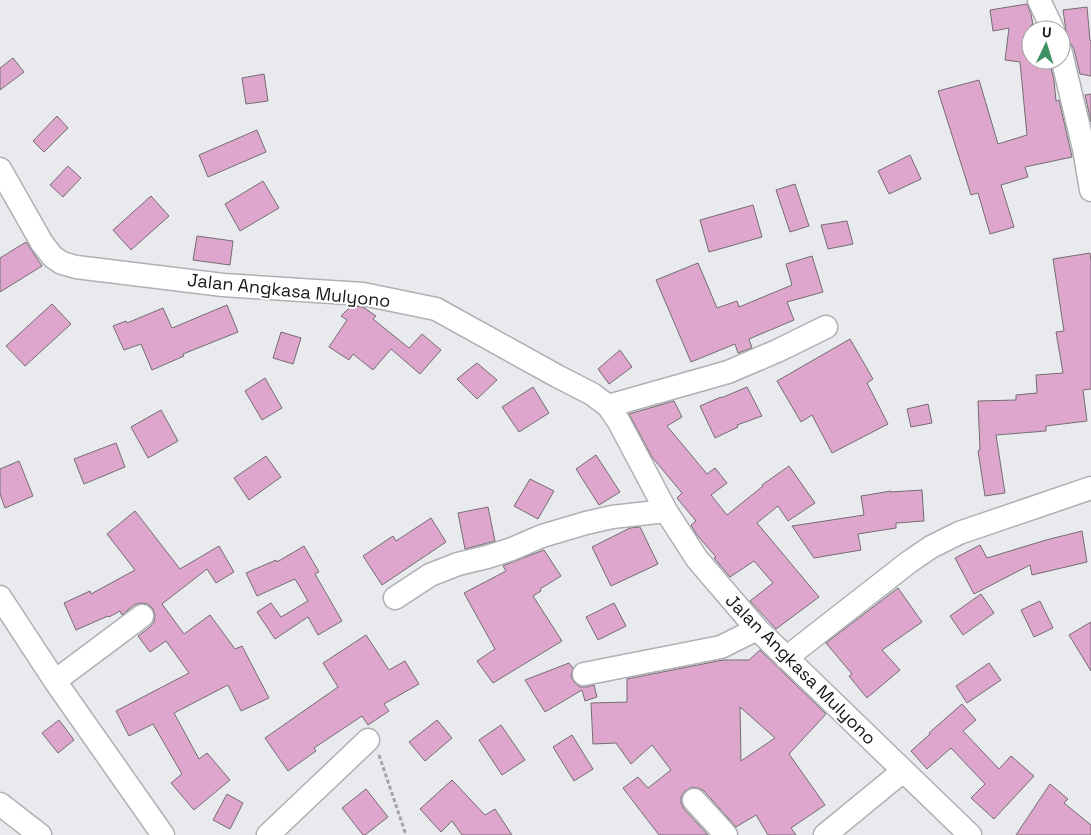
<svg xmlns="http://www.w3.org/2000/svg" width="1091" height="835" viewBox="0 0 1091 835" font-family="'Space Grotesk',sans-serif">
<rect width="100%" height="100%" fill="#e9eaee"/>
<path fill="#dfa6cd" stroke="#726e70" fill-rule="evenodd" d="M1027,4L1031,14L1033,25H1031V60H1049L1054,80L1056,101L1059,100L1072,157L1025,167L1028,177L1001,185L1014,227L990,234L978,193L971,195L938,91L979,80L998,144L1027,135L1020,62L1005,60L1009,28L993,31L990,10Z
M1087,7L1090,40L1091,41V76L1080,74L1074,49L1071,44L1066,41V31L1063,10Z
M13,58L24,72L0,90V68Z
M264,74L268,101L246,104L242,78Z
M1091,94V122L1085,95Z
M57,116L68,128L44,152L33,141Z
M257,130L266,152L208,177L199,155Z
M910,155L921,179L889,194L878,171Z
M68,166L81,178L63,197L50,185Z
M263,181L279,208L240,231L225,204Z
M795,184L809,226L790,232L776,190Z
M151,196L169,216L131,250L113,230Z
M753,205L762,237L709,252L700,220Z
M847,221L853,244L828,249L821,225Z
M197,236L233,241L230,265L193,260Z
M26,242L42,266L0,292V258Z
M1090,253L1091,261V389L1083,390L1087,421L1046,426V431L996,435L1005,493L985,496L978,451L980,450L978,401L1016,400V395L1037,393L1036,375L1063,373L1056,332L1064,331L1053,259Z
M812,256L823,292L787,302L794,320L749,339L752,348L738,353L735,344L691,362L656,280L698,263L717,308L737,301L739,307L792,285L786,264Z
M52,304L71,324L25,366L6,346Z
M227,305L238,332L183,354L184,356L152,370L141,344L124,350L113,326L126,321L127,323L163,308L172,328Z
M351,306L363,307L376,316L373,319L409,348L422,334L441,350L420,374L391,349L373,370L353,354L349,360L329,347L347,320L341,316Z
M281,332L301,338L293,364L273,358Z
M850,339L873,379L867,383L888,424L832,453L812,415L801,422L777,381Z
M620,350L632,367L609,384L598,369Z
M477,363L497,380L477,399L457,379Z
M265,378L282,408L262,420L245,391Z
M533,387L549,413L519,432L502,407Z
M747,387L762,416L737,425L738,427L715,438L700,406L721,397V398Z
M674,401L682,417L667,426L707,474L715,468L727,483L711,495L727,515L763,486L762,485L789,466L815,503L788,521L778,506L757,523L819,597L776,629L750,601L773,583L754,561L730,577L714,558L716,557L697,535L691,525L696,521L677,498L682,493L652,457L629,414Z
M928,404L932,423L911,427L907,409Z
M161,410L178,441L148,458L131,427Z
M116,443L125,467L84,484L74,459Z
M596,455L620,492L599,505L576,469Z
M266,456L281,477L249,500L234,478Z
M19,461L33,496L5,508L0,494V469Z
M530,479L554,491L538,519L514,506Z
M922,490L924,521L896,523V528L858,534L861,550L814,558L792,526L864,515L861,496L891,491V492Z
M488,507L495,541L465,549L458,513Z
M135,511L180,569L219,546L234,572L216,583L207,569L162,604L184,634L210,615L235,649L242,646L269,698L241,711L228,685L174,713L199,759L207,753L230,780L194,810L171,783L182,774L153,724L129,736L116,711L189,673L166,641L150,652L138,636L150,627L154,622L155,615L153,609L148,604L140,603L134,605L122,615L120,611L109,617L108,616L76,630L64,603L90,591L91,594L135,570L107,534Z
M431,518L446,542L382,585L363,556L393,536L396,541Z
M640,527L658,564L611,586L592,547L630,528Z
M1082,531L1087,562L1032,575L1030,565L974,594L955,558L980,545L987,558L1046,540Z
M304,546L319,572L315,574L342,621L318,635L308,617L275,639L257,612L271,603L281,617L308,601L295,579L257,596L246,573L276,560L277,562Z
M544,550L561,576L540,589L541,591L533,596L562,641L493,683L477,661L495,649L464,593L506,571L503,566L505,565Z
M898,588L922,622L882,650L900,670L867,698L849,676L852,674L826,643Z
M981,594L994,613L963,635L950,616Z
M1040,601L1053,628L1034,637L1021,610Z
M614,603L626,626L598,640L586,617Z
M1091,622V671L1069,635Z
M366,635L389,670L405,661L419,684L384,704L389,711L368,725L362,716L314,748L316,751L288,771L265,738L338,687L323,663Z
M760,650L826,714L789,754L825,805L791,828L796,835H768L756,815L736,827L704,791L698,788L692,787L685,791L681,797V803L684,809L708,835H659L623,788L638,777L648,788L671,770L652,745L631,764L616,743L593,744L591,703L627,702V679L723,660H749ZM740,707L775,738L741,761Z
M569,663L573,668L571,676L574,682L580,687H587L594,685L597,697L585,701L582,690L545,712L525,680Z
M989,663L1001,680L967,703L956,686Z
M962,704L976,720L963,731L999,769L1011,756L1034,776L994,819L971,798L985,784L951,748L927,769L911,751L930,734L929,733Z
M59,720L74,740L58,753L42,733Z
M437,720L452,738L425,761L409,742Z
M501,725L525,760L502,775L479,740Z
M572,735L593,769L574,781L553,747Z
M452,780L485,815L495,809L512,835H462L452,821L441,832L420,809Z
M1050,784L1068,799L1064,803L1091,825V835H1016Z
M366,789L388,817L365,835H363L342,808Z
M227,794L243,803L230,829L213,820Z"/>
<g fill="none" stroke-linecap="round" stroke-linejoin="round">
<defs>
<path id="minor" d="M1039,0L1053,30
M1061,53L1084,149L1091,190
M0,169L42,243L53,257L62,263L76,267L223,285L363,294L436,309L557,376L592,394L608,406L619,422L666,511L697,559L757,629L970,835
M608,406L728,372L777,351L826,327
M0,597L55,681L163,835
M395,598L430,575L458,564L487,557L512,549L542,536L586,523L612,517L666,511
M786,658L909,562L931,547L959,533L1091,488
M584,674L721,647L757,629
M55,681L142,616
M694,800L726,835
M0,804L40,835
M268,835L368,740
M825,835L903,771"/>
</defs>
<use href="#minor" stroke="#aeb0b3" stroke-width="25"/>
<path stroke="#a3a4a7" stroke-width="3" stroke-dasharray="4 2.5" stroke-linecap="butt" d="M379,755L406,835"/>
<use href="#minor" stroke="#fff" stroke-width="22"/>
</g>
<g text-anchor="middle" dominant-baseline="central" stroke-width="4" stroke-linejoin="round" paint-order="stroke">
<g font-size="18" fill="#161617" stroke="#fff">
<text transform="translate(289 290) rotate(6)">Jalan Angkasa Mulyono</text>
<text transform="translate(801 669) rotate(45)">Jalan Angkasa Mulyono</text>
</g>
</g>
<g transform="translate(1046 45) rotate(4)"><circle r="24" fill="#ffffff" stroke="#a2a2a2"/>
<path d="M0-4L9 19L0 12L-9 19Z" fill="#3d9061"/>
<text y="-8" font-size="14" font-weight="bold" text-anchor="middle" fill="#161617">U</text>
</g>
</svg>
